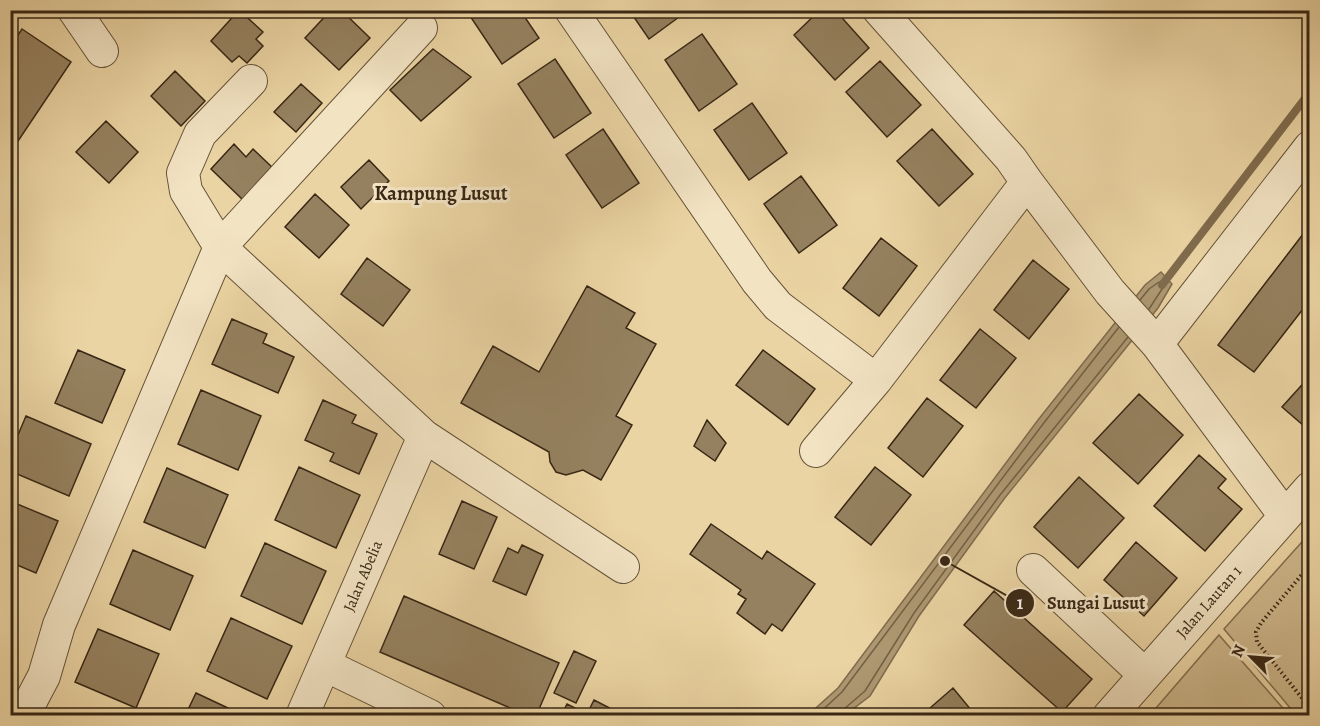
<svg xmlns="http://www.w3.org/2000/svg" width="1320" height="726" viewBox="0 0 1320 726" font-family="Alegreya,serif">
<rect width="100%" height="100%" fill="#ebd4a3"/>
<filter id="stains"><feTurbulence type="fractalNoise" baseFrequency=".00333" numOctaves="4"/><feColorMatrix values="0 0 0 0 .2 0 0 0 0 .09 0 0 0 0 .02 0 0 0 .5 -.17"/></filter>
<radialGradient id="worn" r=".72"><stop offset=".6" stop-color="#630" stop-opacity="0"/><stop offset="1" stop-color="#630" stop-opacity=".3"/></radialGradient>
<path fill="#cdb78b" stroke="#826f50" stroke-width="1.5" d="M1309,534V715H1296L1224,629Z
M1219,635L1289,715H1150Z"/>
<path fill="#ae9973" stroke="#7f6b4d" stroke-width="1.5" d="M1161,272L1172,284L1158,308L1004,499L919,616L870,696L845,715L807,716L838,688L1038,420L1145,285Z"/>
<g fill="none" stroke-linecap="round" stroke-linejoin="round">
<path stroke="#736044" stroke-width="1.5" d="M1140,300L1149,289L1159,282L1163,283L1164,286L1149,309
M816,716L842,692L1043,424L1119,327
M842,716L844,709L865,691L914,613L1000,495L1128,337"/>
<path stroke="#7f6b4d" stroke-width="8" d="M1162,285L1310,92"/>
</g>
<path fill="#95815f" stroke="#382715" stroke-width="1.5" d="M239,10L263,32L256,39L263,46L247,63L239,56L232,62L211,41Z
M331,10H341L370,38L339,70L305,38Z
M466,10H520L539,38L502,64Z
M629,10H681L683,14L649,39Z
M820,10H835L869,48L835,80L794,35Z
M22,29L71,62L10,153V47Z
M702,34L737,84L699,111L665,60Z
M433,49L471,77L421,121L390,90Z
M555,59L591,113L554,138L518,84Z
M880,61L921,105L887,137L846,92Z
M175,71L205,101L181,126L151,96Z
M301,84L322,103L296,132L274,112Z
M752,103L787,153L749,180L714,130Z
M106,121L138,152L109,183L76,152Z
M603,129L639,183L602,208L566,155Z
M932,129L973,174L939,206L897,161Z
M234,144L246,157L253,149L274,169L244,201L211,169Z
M369,160L389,181L361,209L341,187Z
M801,176L837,225L799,253L764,204Z
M315,194L349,225L319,258L285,227Z
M1310,225V300L1254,372L1218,345Z
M881,238L917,266L879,316L843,288Z
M367,258L410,290L383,326L341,294Z
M1033,260L1069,289L1029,339L994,310Z
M587,286L635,313L626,328L656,344L616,416L632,425L601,480L583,470L566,475L556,472L550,462L549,452L461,403L493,346L539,372Z
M232,319L267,334L263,343L294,357L278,393L212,364Z
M980,329L1016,358L976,408L940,380Z
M78,350L125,370L102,423L55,403Z
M763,350L815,389L788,425L736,385Z
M1310,376V431L1282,407Z
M201,390L261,416L238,470L178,444Z
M1139,394L1183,435L1138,484L1093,443Z
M927,398L963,426L923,477L888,448Z
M323,400L356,415L352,423L377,434L359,474L330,461L334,453L305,440Z
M26,416L91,444L69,496L10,471V454Z
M707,420L726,443L715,461L694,446Z
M1199,455L1226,479L1218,488L1242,509L1205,551L1154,506Z
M299,467L360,495L336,548L275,520Z
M875,467L911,495L871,545L835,517Z
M167,468L228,495L205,548L144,522Z
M1079,477L1124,518L1078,568L1034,527Z
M10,501L58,521L36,573L10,562Z
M462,501L497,517L474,569L439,554Z
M711,524L762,559L767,551L815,584L782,631L772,624L765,634L737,613L746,599L738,594L741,590L690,554Z
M1136,542L1177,578L1144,616L1104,580Z
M265,543L326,571L302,624L241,596Z
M522,545L543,555L526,595L493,581L508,548L518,553Z
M133,550L193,576L170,630L110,604Z
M994,591L1092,679L1062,712L964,625Z
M404,596L559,663L536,716H529L380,652Z
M231,618L292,646L267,699L207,671Z
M98,629L159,654L136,708L75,682Z
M574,651L596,661L576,703L554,693Z
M953,688L976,716H923L922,715Z
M196,693L245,716H185Z
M594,700L625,716H561L567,704L587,714Z"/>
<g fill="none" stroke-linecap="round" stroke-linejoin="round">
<defs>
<path id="minor" d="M74,10L102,51
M571,10L757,281L778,306L876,380
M879,10L1011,159L1027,182
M251,81L200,134L183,173L186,191L220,247L424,436L623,567
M1157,344L1310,147
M816,451L876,380L1027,182L1110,292L1157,344L1285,516
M1033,570L1145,675
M325,665L430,716
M23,716L44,676L59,625L220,247L421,28
M302,716L424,436
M1109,716L1310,488"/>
</defs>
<use href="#minor" stroke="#655238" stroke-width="34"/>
<path stroke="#382715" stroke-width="4" stroke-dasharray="1.5 3" stroke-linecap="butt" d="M1310,565L1261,623L1256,632L1257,642L1310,708"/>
<use href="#minor" stroke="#f2e3c3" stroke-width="32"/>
</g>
<g text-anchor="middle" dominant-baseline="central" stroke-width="6" stroke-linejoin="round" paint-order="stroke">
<g font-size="16" fill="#382715" stroke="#f2e3c3">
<text transform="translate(363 576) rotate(-67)">Jalan Abelia</text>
<text transform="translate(1209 602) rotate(-49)">Jalan Lautan 1</text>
</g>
<g font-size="20" font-weight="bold" fill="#382715" stroke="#f2e3c3">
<text x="441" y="193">Kampung Lusut</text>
</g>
</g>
<path fill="none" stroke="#382715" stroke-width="2" d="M945 561L1020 603"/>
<g fill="#382715" stroke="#f2e3c3" stroke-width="2">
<circle cx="945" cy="561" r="6"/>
<circle cx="1020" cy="603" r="15"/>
</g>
<g font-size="18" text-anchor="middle" font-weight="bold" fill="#fff">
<text x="1020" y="609">1</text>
</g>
<g font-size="18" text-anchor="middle" font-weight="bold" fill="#382715" stroke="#f2e3c3" stroke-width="6" stroke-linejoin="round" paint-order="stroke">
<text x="1096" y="609">Sungai Lusut</text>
</g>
<rect width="1320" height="726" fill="none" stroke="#ebd4a3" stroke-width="36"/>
<rect x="12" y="12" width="1296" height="702" fill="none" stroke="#382715" stroke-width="3"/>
<rect x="18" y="18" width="1284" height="690" fill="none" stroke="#382715" stroke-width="1.5"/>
<g transform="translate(1251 657) rotate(295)" stroke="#f2e3c3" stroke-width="4.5" paint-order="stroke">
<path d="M0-4.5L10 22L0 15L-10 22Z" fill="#382715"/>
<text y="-9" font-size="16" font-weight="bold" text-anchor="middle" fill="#382715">N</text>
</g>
<rect width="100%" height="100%" filter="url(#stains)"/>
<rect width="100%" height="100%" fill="url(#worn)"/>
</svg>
